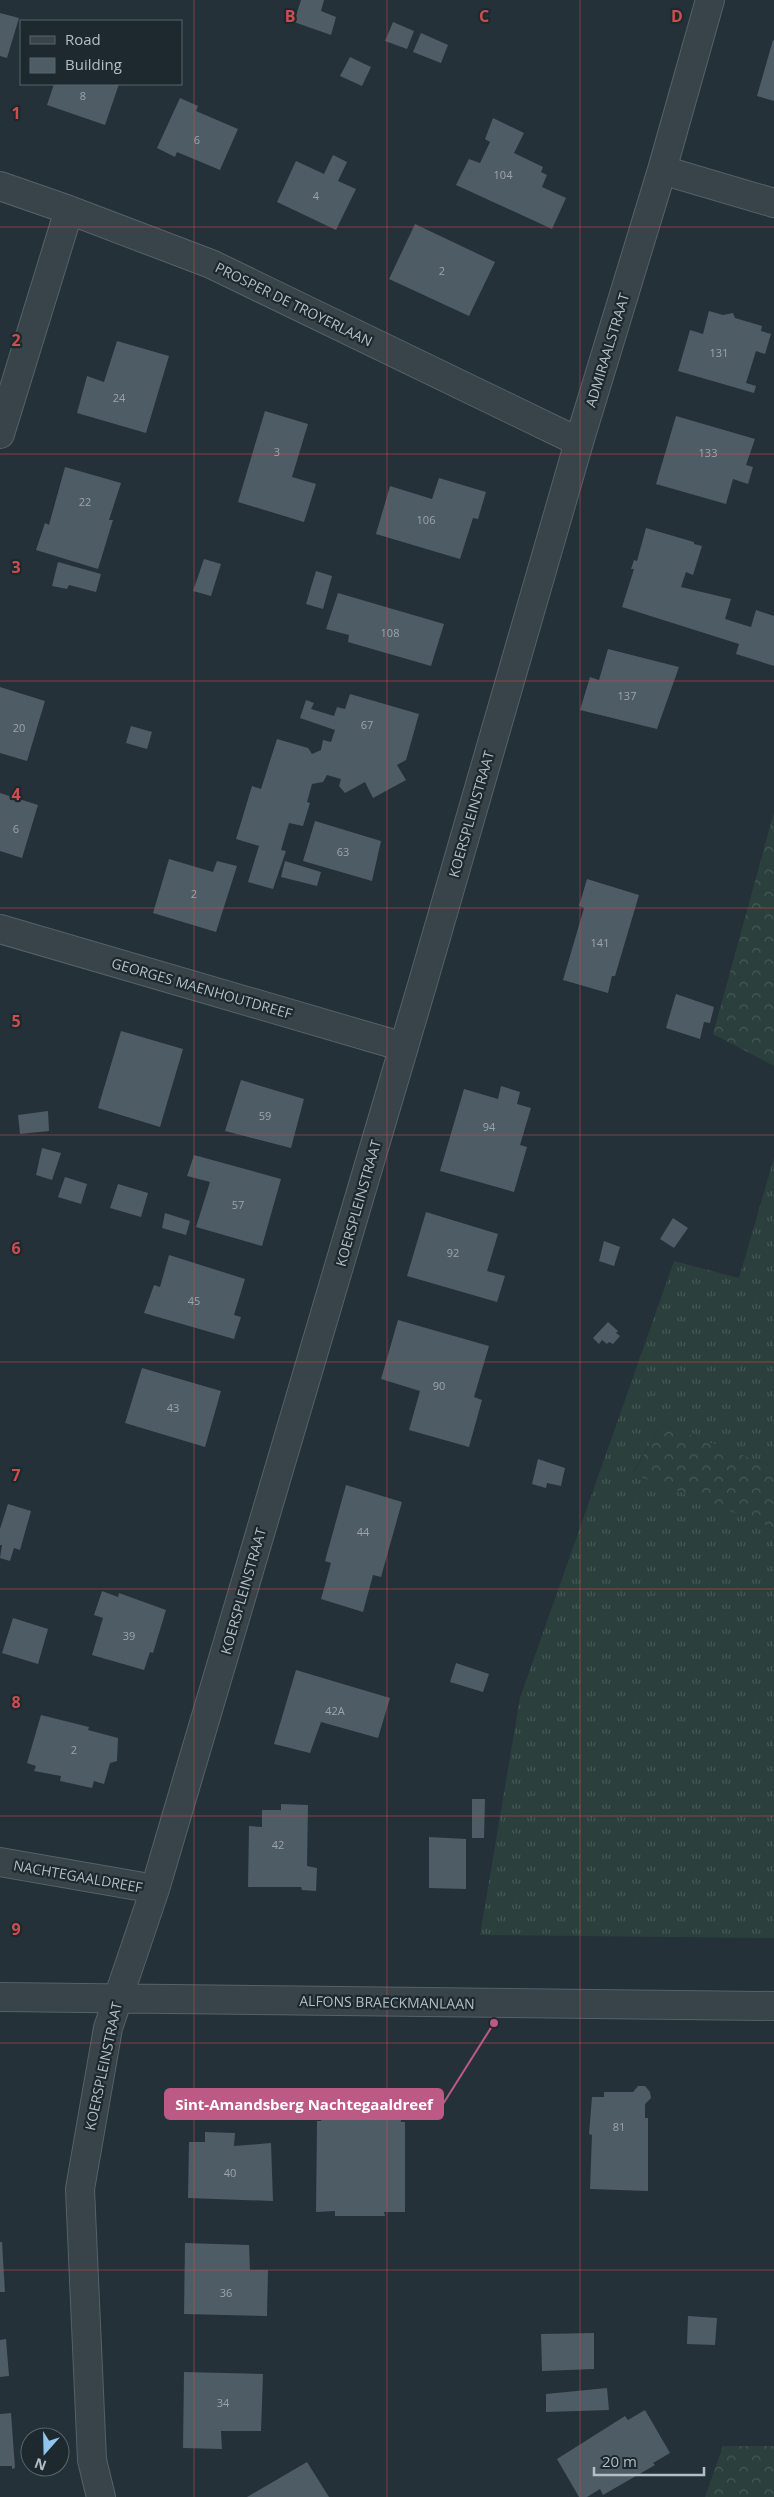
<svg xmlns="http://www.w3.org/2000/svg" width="774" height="2497" viewBox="0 0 774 2497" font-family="'Open Sans',sans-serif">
<defs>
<pattern id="grass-tufts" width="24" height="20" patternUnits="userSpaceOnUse" patternTransform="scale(1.25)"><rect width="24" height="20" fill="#2b3f3c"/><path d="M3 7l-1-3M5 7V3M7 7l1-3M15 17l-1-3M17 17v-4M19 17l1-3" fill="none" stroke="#475957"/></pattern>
<pattern id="forest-crowns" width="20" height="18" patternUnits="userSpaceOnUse" patternTransform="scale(1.25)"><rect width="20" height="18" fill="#2b3f3c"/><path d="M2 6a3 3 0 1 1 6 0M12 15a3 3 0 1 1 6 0" fill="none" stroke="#475957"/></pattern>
</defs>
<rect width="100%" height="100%" fill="#253139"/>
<path fill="url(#grass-tufts)" d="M774,1158V1467L661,1424L633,1473L774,1528V1938L480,1935L520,1698L674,1261L739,1278Z"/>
<path fill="url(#forest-crowns)" d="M774,812V1066L713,1034Z
M661,1424L774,1467V1528L633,1474Z
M723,2446H774V2497H705Z"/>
<path fill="#4e5c65" d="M301,0H324L321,11L336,17L331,35L294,22Z
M0,13L19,18L7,58L0,56Z
M393,22L414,31L407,49L385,41Z
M421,33L448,45L441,63L413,52Z
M773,40L774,41V101L757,96Z
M350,57L371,67L362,86L340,76Z
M54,84H119L105,125L47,105Z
M180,98L198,106L196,111L238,129L220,170L177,152L175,157L157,148Z
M493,118L524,133L514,153L543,167L541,172L547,175L542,187L566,198L552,229L456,185L469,159L480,163L490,142L485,139Z
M333,155L347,162L338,181L356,189L336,230L277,202L296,161L324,174Z
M415,224L495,262L469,316L389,279Z
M709,311L723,315L733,313L735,318L762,326L761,331L771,334L765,354L756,351L746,383L756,386L754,393L678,371L690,330L703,334Z
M117,341L169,356L146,433L77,413L87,376L104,382Z
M265,411L308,424L292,477L316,484L304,522L238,502Z
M676,416L755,439L746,465L753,467L748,484L733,479L726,504L656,484Z
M65,467L121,483L109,520H113L98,569L36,550L45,523L49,525Z
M439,478L486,492L478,519L473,518L460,559L376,534L390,486L432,499Z
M646,528L694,542V544L702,546L693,575L686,572L681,587L731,599L725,619L751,627L756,610L774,616V666L736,654L739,644L622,607L634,569H631L634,560L637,561Z
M204,559L221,564L211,596L193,591Z
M58,562L101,574L96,592L69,585L67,589L52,586Z
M316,571L332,576L323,609L306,604Z
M338,593L444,624L431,666L348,642L349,635L326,629Z
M608,649L679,667L657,729L580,710L590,677L599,680Z
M0,687L45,701L27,761L0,753Z
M350,694L419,714L406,760L397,765L406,780L373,798L365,782L345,793L339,786L341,779L327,775L323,782L312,784L307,802L310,803L303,826L289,823L281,850L286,851L273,889L248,882L259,846L236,839L252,786L261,789L277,739L308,748L312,754L321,750L323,740L331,742L335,730L300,718L306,700L314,703L311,709L334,716L337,707L345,709Z
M131,726L152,732L147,749L126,743Z
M0,793L38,805L22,858L0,851Z
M315,821L381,841L372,881L303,861Z
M169,859L213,872L217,861L237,866L216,932L153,913Z
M285,861L321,872L317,886L281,877Z
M587,879L639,895L615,976H612L608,993L563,980L584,908L579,906Z
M676,994L714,1007L710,1023L704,1022L700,1039L666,1028Z
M121,1031L183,1049L160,1127L98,1108Z
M241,1080L304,1099L291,1148L225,1131Z
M501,1086L520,1092L517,1104L531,1108L520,1145L527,1147L514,1192L440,1171L464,1089L498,1099Z
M48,1111L49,1131L20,1134L18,1115Z
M42,1148L61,1153L52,1180L36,1175Z
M194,1155L281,1179L262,1246L196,1227L210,1182L187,1176Z
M65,1177L87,1184L81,1204L58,1197Z
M118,1184L148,1193L141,1217L110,1208Z
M426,1212L498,1234L487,1271L505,1276L497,1302L407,1276Z
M165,1213L190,1221L186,1235L162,1228Z
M673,1218L688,1228L674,1248L660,1239Z
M604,1241L620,1247L614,1266L599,1261Z
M169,1255L245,1279L234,1315L241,1317L234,1339L144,1313L154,1285L160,1287Z
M398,1320L489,1346L474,1397L482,1400L469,1447L409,1430L420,1391L381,1379Z
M608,1322L618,1331L616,1333L620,1336L613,1344L609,1342L607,1344L602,1340L599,1344L593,1338Z
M142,1368L221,1391L205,1447L125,1423Z
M538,1459L565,1468L561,1486L547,1483L546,1488L532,1484Z
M346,1485L402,1502L381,1577L373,1575L363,1612L321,1599L331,1563L325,1561Z
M8,1504L31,1511L20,1550L14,1548L10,1561L0,1558L2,1545H0V1529Z
M102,1591L118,1597L119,1593L166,1610L153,1653L150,1652L144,1670L92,1655L103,1618L94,1615Z
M13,1618L48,1629L38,1664L2,1653Z
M456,1663L489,1674L483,1692L450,1682Z
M296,1670L390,1698L378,1738L321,1722L310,1753L274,1744Z
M41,1715L89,1727L88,1730L118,1738L117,1761L110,1763L104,1784L94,1781L92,1788L60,1781L61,1776L34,1771L36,1766L27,1763Z
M472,1799H485L484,1838H472Z
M281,1804L308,1805L307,1866L317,1868L316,1891L302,1890L301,1887H248L249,1826L262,1827V1810H281Z
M429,1837L466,1839V1889L429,1888Z
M638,2086H645L650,2092L651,2098L645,2104V2118H648V2191L590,2189L592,2135L589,2134L592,2097H604V2092H633Z
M322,2117H401V2122H405V2212H384L385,2216H335V2211L316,2212L317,2121H321Z
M205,2132L235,2133L234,2146L271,2143L273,2201L188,2198L189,2142H205Z
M0,2242H2L5,2292H0Z
M185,2243L249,2245L250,2270H268L267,2316L184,2314Z
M688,2316L717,2318L715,2345L687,2344Z
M594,2333V2369L542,2371L541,2334Z
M6,2339L9,2376L0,2377V2340Z
M184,2372L263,2374L261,2431H221L222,2449L183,2448Z
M607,2388L609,2410L546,2412V2394Z
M645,2410L670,2453L653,2463L655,2465L603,2495L600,2489L587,2497H579L557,2459L625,2416L628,2420Z
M11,2413L15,2468L12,2469V2466H0V2414Z
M307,2462L329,2497H247Z"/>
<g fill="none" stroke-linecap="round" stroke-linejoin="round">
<defs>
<path id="street" d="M662,170L774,203
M0,186L69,210L211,264L579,442
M0,434L69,210
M0,929L404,1047
M0,1862L155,1889
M0,1997L774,2006
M101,2497L92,2460L80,2189L108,2028L155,1889L423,982L579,442L662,170L710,0"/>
</defs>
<use href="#street" stroke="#566168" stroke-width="30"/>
<use href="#street" stroke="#38434a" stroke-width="28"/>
</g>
<path fill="none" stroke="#ce4e4f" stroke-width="1" stroke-opacity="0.55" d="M194,0V2497M387,0V2497M580,0V2497M0,227H774M0,454H774M0,681H774M0,908H774M0,1135H774M0,1362H774M0,1589H774M0,1816H774M0,2043H774M0,2270H774"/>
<g text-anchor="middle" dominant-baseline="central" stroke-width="4.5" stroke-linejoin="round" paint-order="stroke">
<g font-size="11" fill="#9aa6ad">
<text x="83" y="95">8</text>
<text x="197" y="139">6</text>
<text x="503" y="174">104</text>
<text x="316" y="195">4</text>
<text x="442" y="270">2</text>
<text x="719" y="352">131</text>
<text x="119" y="397">24</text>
<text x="277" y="451">3</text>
<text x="708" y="452">133</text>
<text x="85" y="501">22</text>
<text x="426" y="519">106</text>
<text x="390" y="632">108</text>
<text x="627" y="695">137</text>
<text x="367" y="724">67</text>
<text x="19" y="727">20</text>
<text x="16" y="828">6</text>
<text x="343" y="851">63</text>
<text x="194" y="893">2</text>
<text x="600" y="942">141</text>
<text x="265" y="1115">59</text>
<text x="489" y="1126">94</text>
<text x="238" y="1204">57</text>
<text x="453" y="1252">92</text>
<text x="194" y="1300">45</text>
<text x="439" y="1385">90</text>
<text x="173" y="1407">43</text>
<text x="363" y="1531">44</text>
<text x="129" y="1635">39</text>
<text x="335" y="1710">42A</text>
<text x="74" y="1749">2</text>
<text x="278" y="1844">42</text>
<text x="619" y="2126">81</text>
<text x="230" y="2172">40</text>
<text x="226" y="2292">36</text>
<text x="223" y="2402">34</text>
</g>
<g font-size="14" fill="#b4bec5" stroke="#1d282f">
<text transform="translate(294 304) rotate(26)">PROSPER DE TROYERLAAN</text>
<text transform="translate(607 350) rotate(-73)">ADMIRAALSTRAAT</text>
<text transform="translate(471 814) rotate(-74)">KOERSPLEINSTRAAT</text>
<text transform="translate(202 988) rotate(16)">GEORGES MAENHOUTDREEF</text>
<text transform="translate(358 1203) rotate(-74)">KOERSPLEINSTRAAT</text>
<text transform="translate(243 1591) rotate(-74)">KOERSPLEINSTRAAT</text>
<text transform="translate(78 1876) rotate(10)">NACHTEGAALDREEF</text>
<text transform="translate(387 2002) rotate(1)">ALFONS BRAECKMANLAAN</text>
<text transform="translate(103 2066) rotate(-78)">KOERSPLEINSTRAAT</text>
</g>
</g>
<g font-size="16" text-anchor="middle" font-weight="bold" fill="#ce4e4f" stroke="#1d282f" stroke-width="4.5" stroke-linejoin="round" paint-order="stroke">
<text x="290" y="22">B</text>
<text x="484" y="22">C</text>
<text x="677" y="22">D</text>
<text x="16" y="119">1</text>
<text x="16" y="346">2</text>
<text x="16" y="573">3</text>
<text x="16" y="800">4</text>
<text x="16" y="1027">5</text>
<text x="16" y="1254">6</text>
<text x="16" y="1481">7</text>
<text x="16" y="1708">8</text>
<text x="16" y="1935">9</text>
</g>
<path fill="none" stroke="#bc5a85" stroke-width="2" d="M494 2023L443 2104"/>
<circle fill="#bc5a85" stroke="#1d282f" stroke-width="2" cx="494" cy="2023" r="5"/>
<rect fill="#bc5a85" stroke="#bc5a85" stroke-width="2" x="165" y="2089" width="278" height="30" rx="5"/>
<g font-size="15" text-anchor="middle" font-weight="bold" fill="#fff">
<text x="304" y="2110">Sint-Amandsberg Nachtegaaldreef</text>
</g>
<rect x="20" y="20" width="162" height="65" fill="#1d282f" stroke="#59646b"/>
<rect x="30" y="36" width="25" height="8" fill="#38434a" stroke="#59646b"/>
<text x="65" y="45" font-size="15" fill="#b4bec5">Road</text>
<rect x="30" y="58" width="25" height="15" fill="#4e5c65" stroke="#59646b"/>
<text x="65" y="70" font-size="15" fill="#b4bec5">Building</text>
<g transform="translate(45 2452) rotate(200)"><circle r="24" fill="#1d282f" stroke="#59646b"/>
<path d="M0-4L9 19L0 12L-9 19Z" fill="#91c5ee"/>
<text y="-8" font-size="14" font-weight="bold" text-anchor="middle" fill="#b4bec5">N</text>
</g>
<path d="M594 2467v8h110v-8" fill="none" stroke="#b4bec5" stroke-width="2.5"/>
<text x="602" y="2467" font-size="15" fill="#b4bec5" stroke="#1d282f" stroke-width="4" paint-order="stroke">20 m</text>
</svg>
